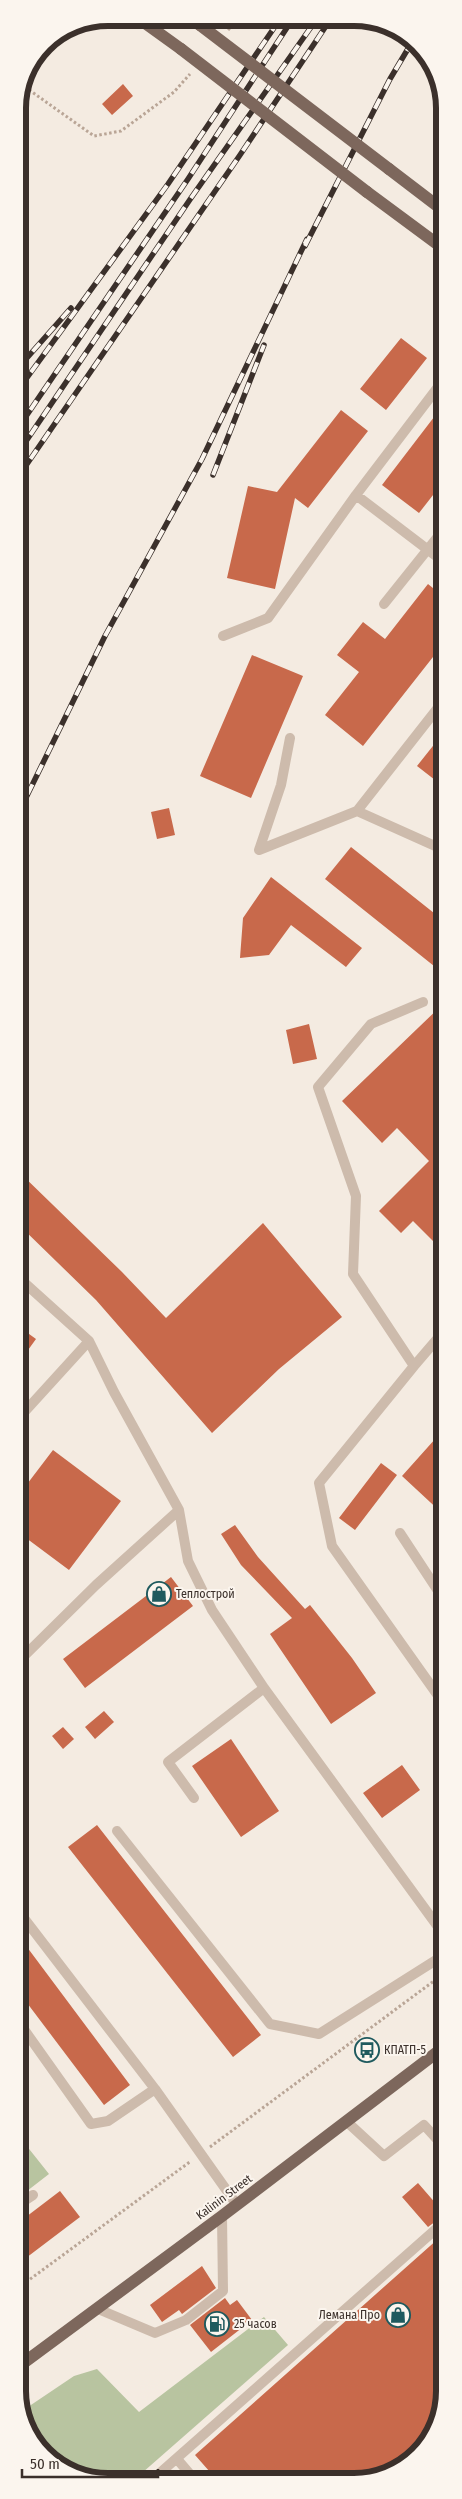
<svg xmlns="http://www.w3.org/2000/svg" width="462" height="2499" viewBox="0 0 462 2499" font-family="'Fira Sans Condensed',sans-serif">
<rect width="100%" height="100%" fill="#f4ebe1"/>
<path fill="#b8c4a0" d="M18,2135L49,2174L18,2198Z
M264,2317L288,2345L134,2480H90L40,2451L22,2411L74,2376L97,2369L139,2412Z"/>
<path fill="#c8694b" d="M123,84L133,96L112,115L102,104Z
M401,338L427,358L386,410L360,389Z
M444,404V481L419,513L382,485Z
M341,410L368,431L308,508L295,498L275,589L227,578L248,486L277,492Z
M428,584L444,597V643L363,746L325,715L359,672L337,655L363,622L385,639Z
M252,655L303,676L251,798L200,776Z
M444,732V787L417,766Z
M169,808L175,835L157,839L151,812Z
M351,847L444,921V954L434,966L325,879Z
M271,877L362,948L346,967L291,925L269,955L240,958L243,918Z
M444,1003V1252L413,1221L401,1233L379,1211L429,1161L397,1128L382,1143L342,1101Z
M309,1024L317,1059L293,1064L286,1030Z
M18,1171L122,1272L166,1318L263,1223L342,1317L279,1369L212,1433L96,1300L18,1224Z
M18,1326L36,1339L18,1364Z
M444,1429V1515L402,1476Z
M53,1450L121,1501L69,1570L18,1532V1496Z
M381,1463L397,1475L355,1530L339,1518Z
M235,1525L258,1557L305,1609L310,1605L352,1658L376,1693L331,1724L270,1634L292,1618L241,1565L221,1534Z
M171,1577L193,1606L85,1688L63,1659Z
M104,1711L114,1722L95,1739L85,1727Z
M63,1727L74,1739L63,1749L52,1736Z
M231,1739L279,1811L241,1837L192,1766Z
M402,1765L420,1790L382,1818L363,1793Z
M97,1825L261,2035L233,2057L68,1847Z
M18,1935L130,2085L104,2105L18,1991Z
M418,2183L444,2213V2215L428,2227L402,2197Z
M60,2191L80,2217L18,2264V2223Z
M444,2231V2396L422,2451L365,2481L217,2480L195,2455L439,2238L438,2237Z
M202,2266L216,2288L182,2314L179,2310L162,2322L150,2305Z
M225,2298L230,2305L237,2300L252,2320L211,2352L190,2325Z"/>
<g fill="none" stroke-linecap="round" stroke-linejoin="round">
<path stroke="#b9a596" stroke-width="3" stroke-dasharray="2.5 2.5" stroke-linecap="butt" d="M115,18L123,24
M228,30L238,19
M25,87L94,136L121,131L174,92L190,74
M210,2147L442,1975
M18,2288L191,2161"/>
<path stroke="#cdbbac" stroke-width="10" d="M356,495L438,387
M384,604L444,529
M223,636L268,618L356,495L444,562
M290,738L281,785L259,850L357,811L444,850
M357,811L444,700
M423,1002L371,1024L318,1087L356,1196L353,1274L414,1366L319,1483L332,1546L444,1704
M18,1277L89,1341L114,1392L179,1510L188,1561L212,1610L264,1688L444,1935
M414,1366L444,1331
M18,1419L89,1341
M400,1533L444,1600
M18,1662L96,1585L179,1510
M194,1798L168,1762L264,1688
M117,1831L270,2024L319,2034L444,1955
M18,1915L20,1913L155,2089L237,2205
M18,2021L91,2124L108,2121L155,2089
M346,2121L384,2156L424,2125L444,2147
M18,2205L33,2195
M98,2309L155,2333L186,2320L223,2291L222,2216
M177,2459L195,2480
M152,2480L444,2222"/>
<path stroke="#7d675c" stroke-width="12" d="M138,18L181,49
M191,18L200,25
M389,169L444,211
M367,192L444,249
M18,2367L222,2216L444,2047"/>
<defs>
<path id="rail" d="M305,246L390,79L412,42
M18,368L71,308
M18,390L168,184L280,19
M18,428L188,179L292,20
M18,453L191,198L316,20
M213,475L264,345
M18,477L240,155L330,20
M18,814L105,636L202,459L307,239"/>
</defs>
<use href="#rail" stroke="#3b302b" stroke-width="5.5"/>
<use href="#rail" stroke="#fbf5ee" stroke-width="4" stroke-dasharray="11" stroke-linecap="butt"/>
<path stroke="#7d675c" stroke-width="12" d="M200,25L389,169
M181,49L367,192"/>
</g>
<defs>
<symbol id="shop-ring" viewBox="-11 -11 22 22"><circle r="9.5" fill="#fbf5ee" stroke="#1f5a5e" stroke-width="1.5"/><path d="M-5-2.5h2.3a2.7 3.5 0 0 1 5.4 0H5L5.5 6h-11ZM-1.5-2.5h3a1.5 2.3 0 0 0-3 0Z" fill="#1f5a5e"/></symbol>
<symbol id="bus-ring" viewBox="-11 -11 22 22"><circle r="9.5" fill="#fbf5ee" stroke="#1f5a5e" stroke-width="1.5"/><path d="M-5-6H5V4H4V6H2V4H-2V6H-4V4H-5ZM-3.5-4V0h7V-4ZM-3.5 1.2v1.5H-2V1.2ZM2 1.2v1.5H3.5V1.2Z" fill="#1f5a5e"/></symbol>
<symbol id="fuel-ring" viewBox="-11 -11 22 22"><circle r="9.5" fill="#fbf5ee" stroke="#1f5a5e" stroke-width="1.5"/><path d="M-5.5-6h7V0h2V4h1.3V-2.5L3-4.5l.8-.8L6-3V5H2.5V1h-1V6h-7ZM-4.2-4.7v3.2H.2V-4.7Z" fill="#1f5a5e"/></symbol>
</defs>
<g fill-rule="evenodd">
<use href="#shop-ring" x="145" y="1580" width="28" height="28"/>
<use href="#bus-ring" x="353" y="2036" width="28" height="28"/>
<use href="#shop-ring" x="384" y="2301" width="28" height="28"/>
<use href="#fuel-ring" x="203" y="2310" width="28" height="28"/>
</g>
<g text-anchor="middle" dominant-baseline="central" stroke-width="4" stroke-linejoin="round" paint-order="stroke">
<g font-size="12" fill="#3b302b" stroke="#fbf5ee" text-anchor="start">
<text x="176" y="1594">Теплострой</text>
<text x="384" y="2050">КПАТП-5</text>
<text x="380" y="2315" text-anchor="end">Лемана Про</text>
<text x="234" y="2324">25 часов</text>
</g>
<g font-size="12" fill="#3b302b" stroke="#fbf5ee">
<text transform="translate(224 2197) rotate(-37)">Kalinin Street</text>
</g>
</g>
<path d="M0 0H462V2499H0ZM108 26H354A82 82 0 0 1 436 108V2391A82 82 0 0 1 354 2473H108A82 82 0 0 1 26 2391V108A82 82 0 0 1 108 26Z" fill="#fbf5ee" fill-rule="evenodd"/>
<path fill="none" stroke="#3b302b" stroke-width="6" d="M108 26H354A82 82 0 0 1 436 108V2391A82 82 0 0 1 354 2473H108A82 82 0 0 1 26 2391V108A82 82 0 0 1 108 26Z"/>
<path d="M22 2469v8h136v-8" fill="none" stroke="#3b302b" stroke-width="2.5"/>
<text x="30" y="2469" font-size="15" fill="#3b302b" stroke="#fbf5ee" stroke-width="4" paint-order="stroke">50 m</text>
</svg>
